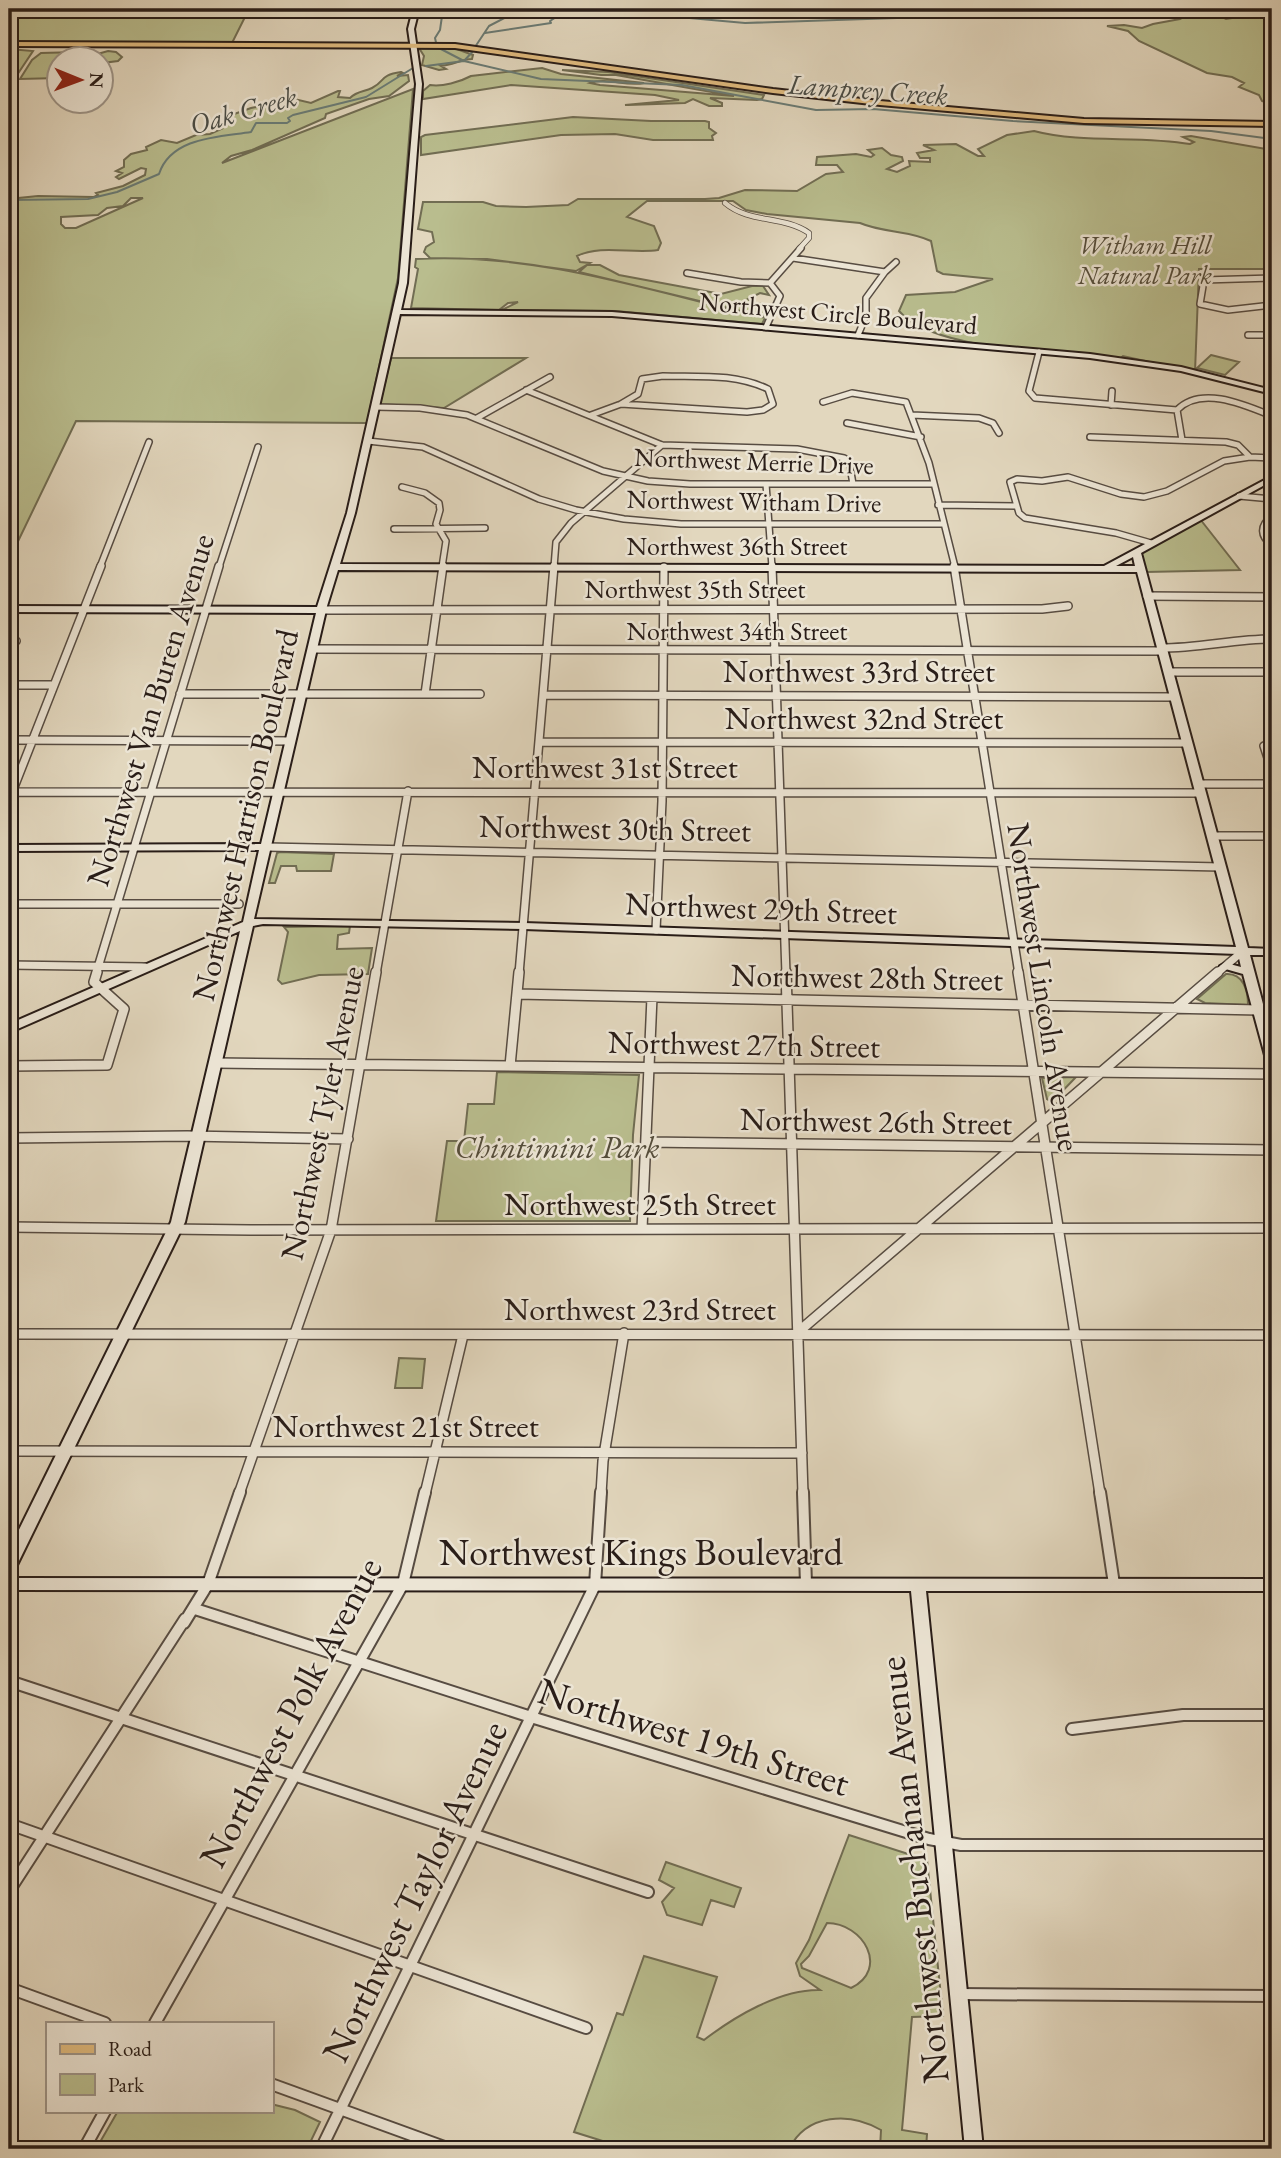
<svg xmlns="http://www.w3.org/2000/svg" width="1281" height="2158" viewBox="0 0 1281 2158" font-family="'EB Garamond',serif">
<rect width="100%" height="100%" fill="#e2d7be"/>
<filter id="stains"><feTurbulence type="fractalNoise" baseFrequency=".00286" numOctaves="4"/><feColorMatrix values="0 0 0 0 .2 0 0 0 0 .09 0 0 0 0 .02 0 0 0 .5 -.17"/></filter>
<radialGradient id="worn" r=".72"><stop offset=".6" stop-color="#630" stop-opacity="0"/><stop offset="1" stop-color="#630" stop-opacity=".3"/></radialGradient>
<path fill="#b9bd8e" stroke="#716d53" stroke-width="2" fill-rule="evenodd" d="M18,9H249L232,43L9,42V21Z
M1236,9L1262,12L1272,9V105L1262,101L1259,95L1239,87L1244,83L1232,77L1207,73L1139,41L1128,31L1107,26L1124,25L1142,28L1153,24L1180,19L1196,10H1208L1226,19L1245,16L1234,11Z
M419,48H454L473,55L472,59C462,59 453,65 441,66L446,69L439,70L422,65L424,56Z
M9,49L33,51L9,87Z
M108,51L116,52L122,57L118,61L102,63V60H60L59,78L20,79L32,60L41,53L79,52L94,55Z
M542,68L561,74L644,83C626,87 607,77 590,83L600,85L734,96L616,75H601L562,70L608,72L764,95L762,99L757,100L710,98L722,103V106H709L693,99L685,103L628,105H625L679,100L655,95L511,85L423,99V91L430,85C442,87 460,82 471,76Z
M401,72L403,73L397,76L408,75L409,81L389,96L369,99L326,114L325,118L252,150L231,156L222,163L413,89L398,278L367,423L76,421L9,560V199L38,196L94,197L98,195L96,193L123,186L145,175L146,169L141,168L119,179L116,177L122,173L116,171L124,167V160L131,154L147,150L146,147L161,140L177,143L196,135L210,134L221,129L208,126L209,123L251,108L279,102L286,97L311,103L338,91H340L338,97L350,98C357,91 364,92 372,88C386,81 379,75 401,72ZM131,198H143L76,228H65L61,224V217L98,215L107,208L123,206Z
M573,117L651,121H705L709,122V128L716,133L712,136L713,140H653L615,134L561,135L421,155V137L425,135Z
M1034,131C1083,144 1139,135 1190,144L1194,142L1183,137L1191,136L1272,150V269H1199L1195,372L1123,356L1120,359C1068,354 932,351 899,311L906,295L955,292L993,279L943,274L937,271L931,241C909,230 883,233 860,223L767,214L746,210L733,201H647L627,217L654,226L661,243L658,250C632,254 601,244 577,256L580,262L590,263L576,271L487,259L430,258L424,252L426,247L434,242L432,232L418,229L423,202H483L496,206L526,207L568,205L578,199H705L719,198L745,190L797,191L826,174L843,172L837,165H816L817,157L856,154L871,157L874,155L868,150L882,148L891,155L902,157L903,161L887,169L897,172L910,166L909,161L930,162V158H920L917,153L934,150L923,145L956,144L978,156H984L978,149L1007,135Z
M416,259C535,252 651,291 765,318L762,324L615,311L502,310L518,302L508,303L499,310L411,308L418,269L415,267Z
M587,265H600L619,275L721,294L752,286H763L769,295L760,293L748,299L753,303L770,305L766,317L579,272Z
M1211,355L1239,362L1225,375L1197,368Z
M391,358H526L444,408L380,404Z
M1200,519L1240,570L1146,572L1140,554Z
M277,853L280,852L334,854L331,871H297L296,866H281L275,883H269Z
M350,926L349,933L338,935L337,949L372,948L368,974L319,975L282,984L278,980L288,932L284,927Z
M1226,974C1243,973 1248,990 1248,1005L1205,1003L1197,999Z
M497,1072L639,1075L633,1135L630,1221H436L447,1141H464L468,1104H494Z
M1076,1077L1052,1102L1047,1099L1042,1078Z
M399,1358L425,1359L422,1388H395Z
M849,1835L927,1860L943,2016L912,2017L902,2130L927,2134L926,2149H880L881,2130C850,2112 807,2113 789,2149H628L574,2132L617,2013L623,2015L644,1956L717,1977L697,2037L704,2040C734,2017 780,1989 820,1990L800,1976L796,1963L809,1940ZM827,1923C863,1923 890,1969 851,1988L802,1968L801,1964L809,1956Z
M666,1862L741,1888L734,1907L711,1900L702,1925L667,1915L662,1902L674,1888L659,1880Z
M271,2104L295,2110L320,2122L307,2149H96L118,2111H271Z"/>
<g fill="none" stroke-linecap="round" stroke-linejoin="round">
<path stroke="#6a7b75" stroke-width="2" d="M485,33L551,23L550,21L561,14L584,11L616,16H667L745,23L897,18L966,9
M475,47L489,26L522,9
M474,50L464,61L541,79L682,85L816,110L873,109L1013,121L1211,131L1272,139
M426,66L464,61L437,47L435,38L440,30L443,9
M9,200L88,199L117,192L159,174C171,137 219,137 251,132L256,123H287L290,121L288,118L293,115L366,97L413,68"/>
<defs>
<path id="street-far4" d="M725,203C750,224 783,215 809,233V238L799,249"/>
<path id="street-far3" d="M793,258L885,272L866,298V316L858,335
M885,272L896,262
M687,273L741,282L770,283
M1272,278L1204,280L1200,304L1228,310L1272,305
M766,327L780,296L770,283L801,248
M1248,335H1272
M1039,352L1029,391L1035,398L1177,410
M663,376C699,377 734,373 768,389L773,404L763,410L747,412L621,404L638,394L642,379Z
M526,390L662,445L797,449L844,458L849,461L853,484
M823,402L852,393L906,402L929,463L955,567
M1111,405L1112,391
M375,407L420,408L467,415L603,471L648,481L690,484H934
M1177,410C1201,385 1245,405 1272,416
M1177,410L1182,440
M591,415L621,404
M912,415L979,418L993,423L999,433
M477,418L550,377
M847,423L921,437
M1090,437L1226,442L1238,445L1250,457
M368,441L423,447L539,499L576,510L624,519L681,524H942
M766,484L772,567
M402,487L425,493L439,503L440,510L436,524L446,541L442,567
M1239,496L1272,499
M938,505L1016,506
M1272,516C1259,526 1260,536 1272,546
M394,529L485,528
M1151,543L1116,533L1025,518L1019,513L1010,482L1017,479L1042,481L1068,477L1121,494L1144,497L1167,491L1224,461L1250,457L1272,458
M100,567L149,442
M219,567L258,447
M554,567L556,542L571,523L662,445"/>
<path id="street-far2" d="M772,566L786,974
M954,566L1019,974
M1147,596L1272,597
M321,610L1042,609L1068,606
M9,640L16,641
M1161,648C1200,648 1234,639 1272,639
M312,649L1162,651
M1168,672H1272
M9,685H53
M180,694H480
M425,694L443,566
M543,695L1174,697
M9,740L291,741
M540,742L1187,743
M1264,746L1272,770
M1198,784H1272
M9,792L1200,793
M9,800L101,566
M1212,836H1272
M267,847L1221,867
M9,904H239
M656,930L662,801L664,567
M9,965L145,967
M96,974L219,566
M376,974L408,791
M519,974L554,566
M1216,974L1243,951"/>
<path id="street-far1" d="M786,972L803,1494
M1018,972L1100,1494
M517,994L1259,1010
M216,1063L1272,1074
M9,1066L107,1065L124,1009L94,982L97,972
M510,1066L519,972
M9,1138L187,1136L348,1139
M647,1142L1272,1150
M9,1227L250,1230L1272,1228
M642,1229L652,997
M797,1333L1218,972
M9,1334L1272,1335
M9,1451L802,1453
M239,1494L331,1230L376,972
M425,1494L463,1335
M601,1494L603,1461L624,1333"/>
<path id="street" d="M803,1492L806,1584
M1100,1492L1114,1584
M195,1609L531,1717L929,1839L961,1845H1272
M184,1623L208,1584L240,1492
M9,1681L648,1892
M1072,1729L1183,1715H1272
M9,1824L586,2028
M9,1891L185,1619
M9,1988L105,2023
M958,1994L1272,1996
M155,2023L403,1584L425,1492
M271,2084L450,2149
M84,2149L105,2111
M321,2149L595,1585L601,1492"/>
<path id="secondary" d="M9,9H14L9,13Z
M413,9H419L414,29L422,84L407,283L401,310L612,312L1090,354L1181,367L1272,390V394L1181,371L1090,358L612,316L400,314L355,513L340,564L1104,566L1272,476V481L1141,553L1248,948L1272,949V955H1250L1272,1038V1063L1266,1059L1243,974L1222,968L1220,966L1226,963L1241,967L1238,954L524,929L263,924L253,926L185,1222L17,1565L14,1569L9,1571V1550L171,1222L240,931L13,1031L9,1032V1024L243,922L259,850L9,851V845L261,844L316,613L9,612V606L317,607L347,513L399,283L416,84L408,29ZM1133,557L1135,566H1116ZM338,570L1137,572L1236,947L524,923L254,919L327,606Z
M9,1578L1272,1579V1591H926L983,2149H965L911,1591L9,1590Z"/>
<path id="primary" d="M9,42L455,44L773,89L880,101L1084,119L1272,122V126L1084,123L880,105L773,93L455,48L9,46Z"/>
</defs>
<use href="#street-far4" stroke="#574c42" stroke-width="6"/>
<use href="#street-far3" stroke="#574c42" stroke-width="8"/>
<use href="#street-far2" stroke="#574c42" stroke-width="10"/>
<use href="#street-far1" stroke="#574c42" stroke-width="12"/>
<use href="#street" stroke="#574c42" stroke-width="14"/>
<use href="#secondary" stroke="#291d18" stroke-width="4"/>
<use href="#primary" stroke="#291d18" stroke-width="4"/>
<use href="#street-far4" stroke="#ece5d5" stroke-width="4.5"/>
<use href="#street-far3" stroke="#ece5d5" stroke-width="5"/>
<use href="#street-far2" stroke="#ece5d5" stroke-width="7"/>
<use href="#street-far1" stroke="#ece5d5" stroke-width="9"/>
<use href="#street" stroke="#ece5d5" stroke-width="10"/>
<use href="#secondary" fill="#ece5d5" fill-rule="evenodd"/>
<use href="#primary" fill="#e1bc7f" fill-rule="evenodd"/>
</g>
<g text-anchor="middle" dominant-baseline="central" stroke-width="5" stroke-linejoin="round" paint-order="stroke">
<g font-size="26" font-style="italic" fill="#544d3b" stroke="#ece5d5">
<text x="1145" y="245">Witham Hill<tspan x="1145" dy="30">Natural Park</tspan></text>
</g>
<g font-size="26" fill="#291d18" stroke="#ece5d5">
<text transform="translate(838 313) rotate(5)">Northwest Circle Boulevard</text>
<text transform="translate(754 461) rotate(2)">Northwest Merrie Drive</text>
<text transform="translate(754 501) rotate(1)">Northwest Witham Drive</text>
<text x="737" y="546">Northwest 36th Street</text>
<text x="695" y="589">Northwest 35th Street</text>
<text x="737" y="631">Northwest 34th Street</text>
</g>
<g font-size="28" font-style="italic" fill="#494c46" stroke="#ece5d5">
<text transform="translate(868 89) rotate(4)">Lamprey Creek</text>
<text transform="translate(243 110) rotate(-16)">Oak Creek</text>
</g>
<g font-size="32" fill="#291d18" stroke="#ece5d5">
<text x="859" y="671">Northwest 33rd Street</text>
<text transform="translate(150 710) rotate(-73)">Northwest Van Buren Avenue</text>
<text x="864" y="718">Northwest 32nd Street</text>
<text x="605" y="767">Northwest 31st Street</text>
<text transform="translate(245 815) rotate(-77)">Northwest Harrison Boulevard</text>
<text transform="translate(615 828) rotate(1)">Northwest 30th Street</text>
<text transform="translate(761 908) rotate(2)">Northwest 29th Street</text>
<text transform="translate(867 977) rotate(1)">Northwest 28th Street</text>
<text transform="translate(1044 987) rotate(81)">Northwest Lincoln Avenue</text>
<text transform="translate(744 1044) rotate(1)">Northwest 27th Street</text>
<text transform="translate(322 1113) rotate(-78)">Northwest Tyler Avenue</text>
<text transform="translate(876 1121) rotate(1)">Northwest 26th Street</text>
<text x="640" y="1204">Northwest 25th Street</text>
<text x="640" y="1309">Northwest 23rd Street</text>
<text x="406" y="1426">Northwest 21st Street</text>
</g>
<g font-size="32" font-style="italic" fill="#544d3b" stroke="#ece5d5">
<text x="557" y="1147">Chintimini Park</text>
</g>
<g font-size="38" fill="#291d18" stroke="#ece5d5">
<text x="641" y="1551">Northwest Kings Boulevard</text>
<text transform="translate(290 1712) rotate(-62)">Northwest Polk Avenue</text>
<text transform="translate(694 1736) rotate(17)">Northwest 19th Street</text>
<text transform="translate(913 1870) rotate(-96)">Northwest Buchanan Avenue</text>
<text transform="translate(414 1891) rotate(-64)">Northwest Taylor Avenue</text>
</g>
</g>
<rect width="1281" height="2158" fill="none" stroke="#e2d7be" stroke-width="35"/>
<rect x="10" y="10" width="1260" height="2137" fill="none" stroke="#291d18" stroke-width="3.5"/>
<rect x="18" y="18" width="1246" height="2123" fill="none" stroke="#291d18" stroke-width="2"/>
<rect x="46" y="2022" width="228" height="91" fill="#ece5d5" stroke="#9e9589" stroke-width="2"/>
<rect x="60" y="2044" width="35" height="10" fill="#e1bc7f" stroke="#9e9589" stroke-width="2"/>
<text x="108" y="2056" font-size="21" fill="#291d18">Road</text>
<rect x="60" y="2074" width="35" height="21" fill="#b9bd8e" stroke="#9e9589" stroke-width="2"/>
<text x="108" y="2092" font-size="21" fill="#291d18">Park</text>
<g transform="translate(80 80) rotate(91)"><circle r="33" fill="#ece5d5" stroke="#9e9589" stroke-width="2"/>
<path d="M0-5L12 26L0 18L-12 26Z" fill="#8f2418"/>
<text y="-10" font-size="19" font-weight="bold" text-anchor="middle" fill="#291d18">N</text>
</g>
<rect width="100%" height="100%" filter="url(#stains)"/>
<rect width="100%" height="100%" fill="url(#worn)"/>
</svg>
